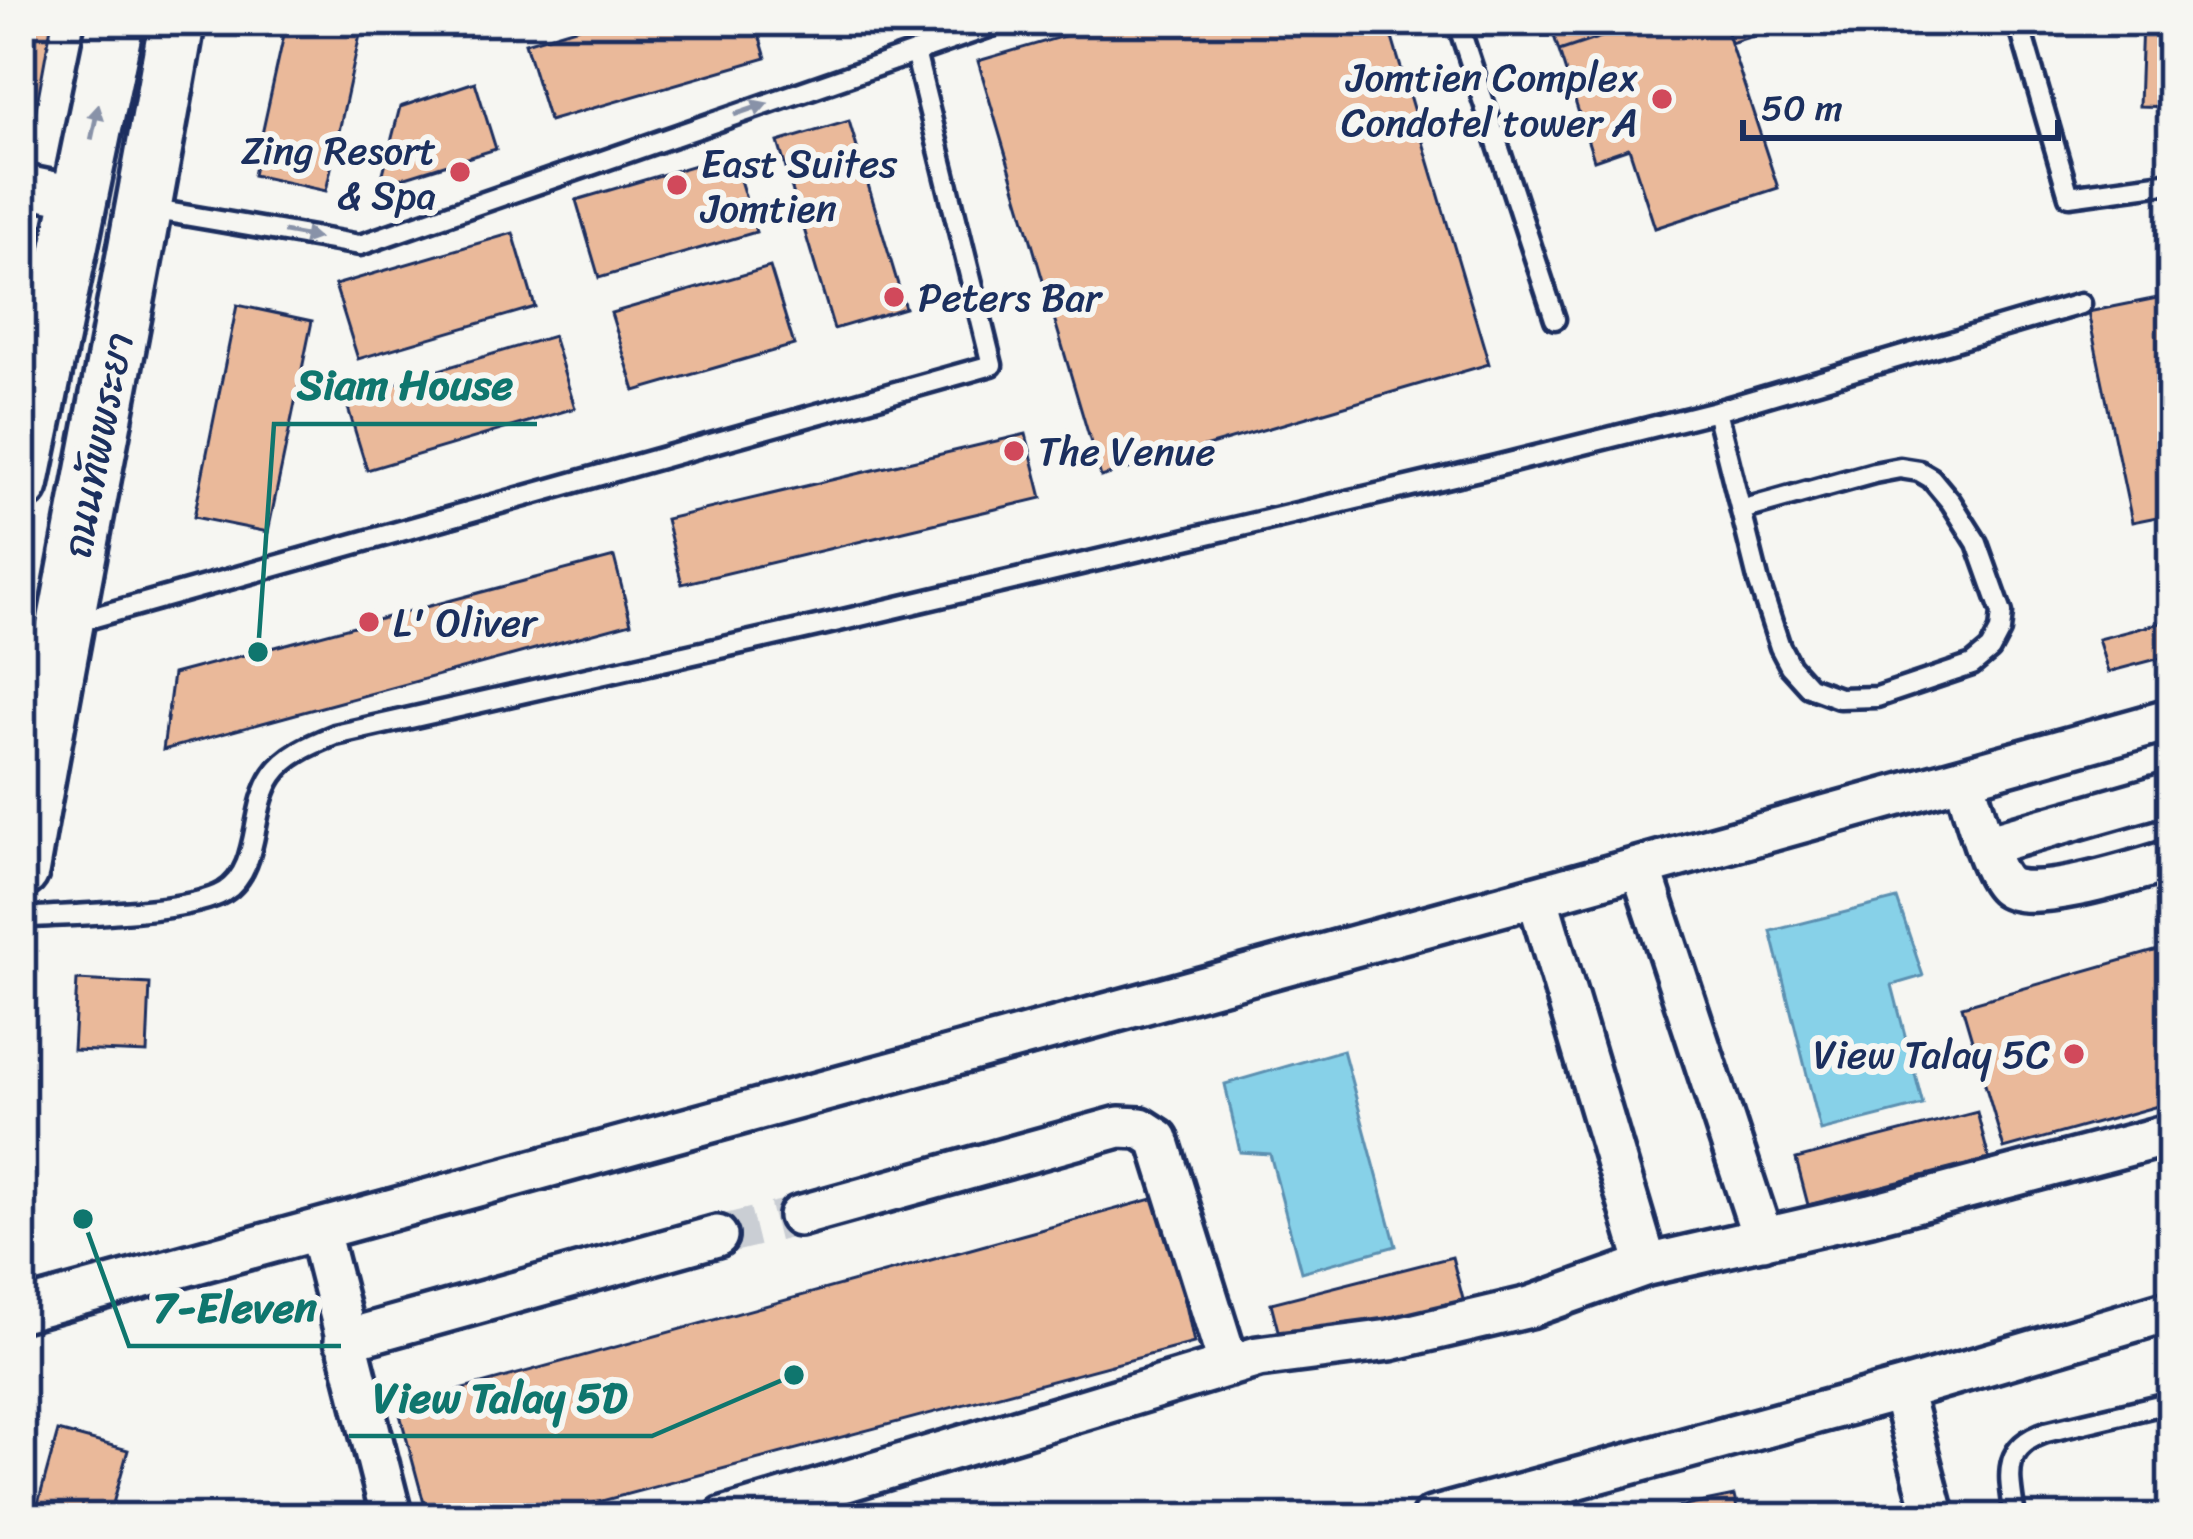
<svg xmlns="http://www.w3.org/2000/svg" width="2193" height="1539" viewBox="0 0 2193 1539" font-family="Sriracha,'Playpen Sans Thai',sans-serif">
<rect width="100%" height="100%" fill="#f6f6f2"/>
<filter id="ink" filterUnits="userSpaceOnUse"><feTurbulence type="fractalNoise" baseFrequency=".00833" numOctaves="2"/><feDisplacementMap in="SourceGraphic" scale="24" xChannelSelector="R" yChannelSelector="G"/><feConvolveMatrix kernelMatrix="1 2 1 2 8 2 1 2 1" color-interpolation-filters="sRGB"/></filter>
<g filter="url(#ink)">
<path fill="#87d1e8" stroke="#5c90b1" stroke-width="3" d="M1897,899L1923,976L1892,985L1923,1105L1821,1131L1771,931Z
M1343,1050L1396,1246L1301,1272L1270,1154L1240,1152L1225,1084Z"/>
<path fill="#eab99a" stroke="#1b2f5e" stroke-width="3" d="M21,21H52L25,169L21,168Z
M287,21H363L326,191L253,175Z
M599,21H755L766,58L549,121L525,43Z
M1115,21H1387L1489,364L1101,477L978,61Z
M1549,21H1599L1604,36L1559,51Z
M1599,21H1723L1778,188L1655,228L1629,148L1594,160L1559,51L1604,36Z
M1723,21H1790L1791,24L1730,43Z
M2142,21H2172V107L2139,106Z
M475,82L496,149L380,185L400,107Z
M849,121L905,308L834,329L778,142Z
M732,154L756,232L599,278L576,200Z
M513,233L535,307L358,359L335,285Z
M770,267L794,345L635,391L611,313Z
M2172,295V514L2132,522L2088,312Z
M237,305L312,321L268,532L194,517Z
M553,336L575,408L367,470L345,398Z
M1026,434L1042,498L682,584L666,519Z
M614,557L631,623L163,750L173,674Z
M2172,620V655L2108,672L2098,639Z
M2172,946V1102L2004,1149L1962,1006Z
M77,980L150,984L147,1053L73,1050Z
M1977,1112L1989,1159L1808,1205L1796,1159Z
M1163,1196L1194,1343L538,1518H428L398,1407Z
M1452,1257L1464,1303L1283,1350L1271,1303Z
M58,1431L128,1450L109,1518H34Z
M1734,1496L1739,1518H1679L1676,1508Z"/>
<g fill="none" stroke-linecap="round" stroke-linejoin="round">
<path stroke="#caced4" stroke-width="39" stroke-dasharray="39 20" stroke-linecap="butt" d="M717,1236L799,1216"/>
<defs>
<path id="service" d="M1457,21L1555,319
M2018,21L2069,196L2172,182
M149,209L360,245L1006,21
M1716,411L1759,583L1780,647L1790,666L1809,687L1839,698L1877,697L1972,665L1990,650L2000,631L2002,613L1977,543L1951,502L1931,478L1919,471L1900,468L1874,473L1741,510
M73,623L992,365L915,52
M21,918C68,914 187,914 224,892C262,868 249,810 273,775C287,754 313,744 335,735L826,624L1496,466L1716,411L2080,304
M2015,1518C2010,1478 1999,1448 2046,1432L2172,1402"/>
<path id="minor" d="M21,185L79,197
M1964,779C1972,802 1989,871 2005,885C2029,906 2141,869 2172,860
M1986,845L2172,792
M1641,868L1763,1239
M1537,896L1647,1265
M799,1216L1119,1127L1141,1128L1158,1139L1229,1366
M319,1231L392,1518
M21,1311L1537,896L2172,719
M345,1340L717,1236
M1901,1390L1935,1518
M724,1518L1258,1357L1390,1340L1530,1307L1647,1265L1870,1214L2172,1134
M1432,1518L1901,1390L2172,1310"/>
<path id="secondary" d="M21,483L116,21
M21,870C70,586 128,304 177,21"/>
</defs>
<use href="#service" stroke="#1b2f5e" stroke-width="27"/>
<use href="#minor" stroke="#1b2f5e" stroke-width="48"/>
<use href="#secondary" stroke="#1b2f5e" stroke-width="63"/>
<use href="#service" stroke="#f6f6f2" stroke-width="18"/>
<use href="#minor" stroke="#f6f6f2" stroke-width="39"/>
<use href="#secondary" stroke="#f6f6f2" stroke-width="54"/>
</g>
<defs><path id="oneway-solid" d="M-6-.8H1V-3.2L6.5 0L1 3.2V.8H-6Z" transform="scale(3)"/></defs>
<g fill="#8892a8">
<use href="#oneway-solid" transform="translate(751 109) rotate(-19)"/>
<use href="#oneway-solid" transform="translate(95 122) rotate(-78)"/>
<use href="#oneway-solid" transform="translate(301 235) rotate(10)"/>
</g>
</g>
<g fill="#d1495b" stroke="#f6f6f2" stroke-width="4.5">
<circle cx="1662" cy="99" r="12"/>
<circle cx="460" cy="172" r="12"/>
<circle cx="677" cy="185" r="12"/>
<circle cx="894" cy="297" r="12"/>
<circle cx="1014" cy="451" r="12"/>
<circle cx="369" cy="622" r="12"/>
<circle cx="2074" cy="1054" r="12"/>
</g>
<g text-anchor="middle" dominant-baseline="central" stroke-width="12" stroke-linejoin="round" paint-order="stroke">
<g font-size="39" fill="#1b2f5e" stroke="#f6f6f2" text-anchor="start">
<text x="1638" y="77" text-anchor="end">Jomtien Complex<tspan x="1638" dy="45">Condotel tower A</tspan></text>
<text x="436" y="150" text-anchor="end">Zing Resort<tspan x="436" dy="45">&amp; Spa</tspan></text>
<text x="701" y="163">East Suites<tspan x="701" dy="45">Jomtien</tspan></text>
<text x="918" y="297">Peters Bar</text>
<text x="1038" y="451">The Venue</text>
<text x="393" y="622">L' Oliver</text>
<text x="2050" y="1054" text-anchor="end">View Talay 5C</text>
</g>
<g font-size="39" fill="#1b2f5e" stroke="#f6f6f2">
<text transform="translate(98 445) rotate(-79)">ถนนทัพพระยา</text>
</g>
</g>
<path fill="none" stroke="#0f766e" stroke-width="4.5" d="M258 652L274 424H537M83 1219L129 1346H341M794 1375L652 1436H349"/>
<g fill="#0f766e" stroke="#f6f6f2" stroke-width="4.5">
<circle cx="258" cy="652" r="12"/>
<circle cx="83" cy="1219" r="12"/>
<circle cx="794" cy="1375" r="12"/>
</g>
<g font-size="42" text-anchor="middle" font-weight="bold" fill="#0f766e" stroke="#f6f6f2" stroke-width="12" stroke-linejoin="round" paint-order="stroke">
<text x="405" y="399">Siam House</text>
<text x="235" y="1322">7-Eleven</text>
<text x="500" y="1412">View Talay 5D</text>
</g>
<rect width="2193" height="1539" fill="none" stroke="#f6f6f2" stroke-width="72"/>
<rect x="36" y="36" width="2121" height="1467" fill="none" stroke="#1b2f5e" stroke-width="4.5" filter="url(#ink)"/>
<path d="M1743 120v18h315v-18" fill="none" stroke="#1b2f5e" stroke-width="6"/>
<text x="1761" y="120" font-size="36" fill="#1b2f5e" stroke="#f6f6f2" stroke-width="9" paint-order="stroke">50 m</text>
</svg>
